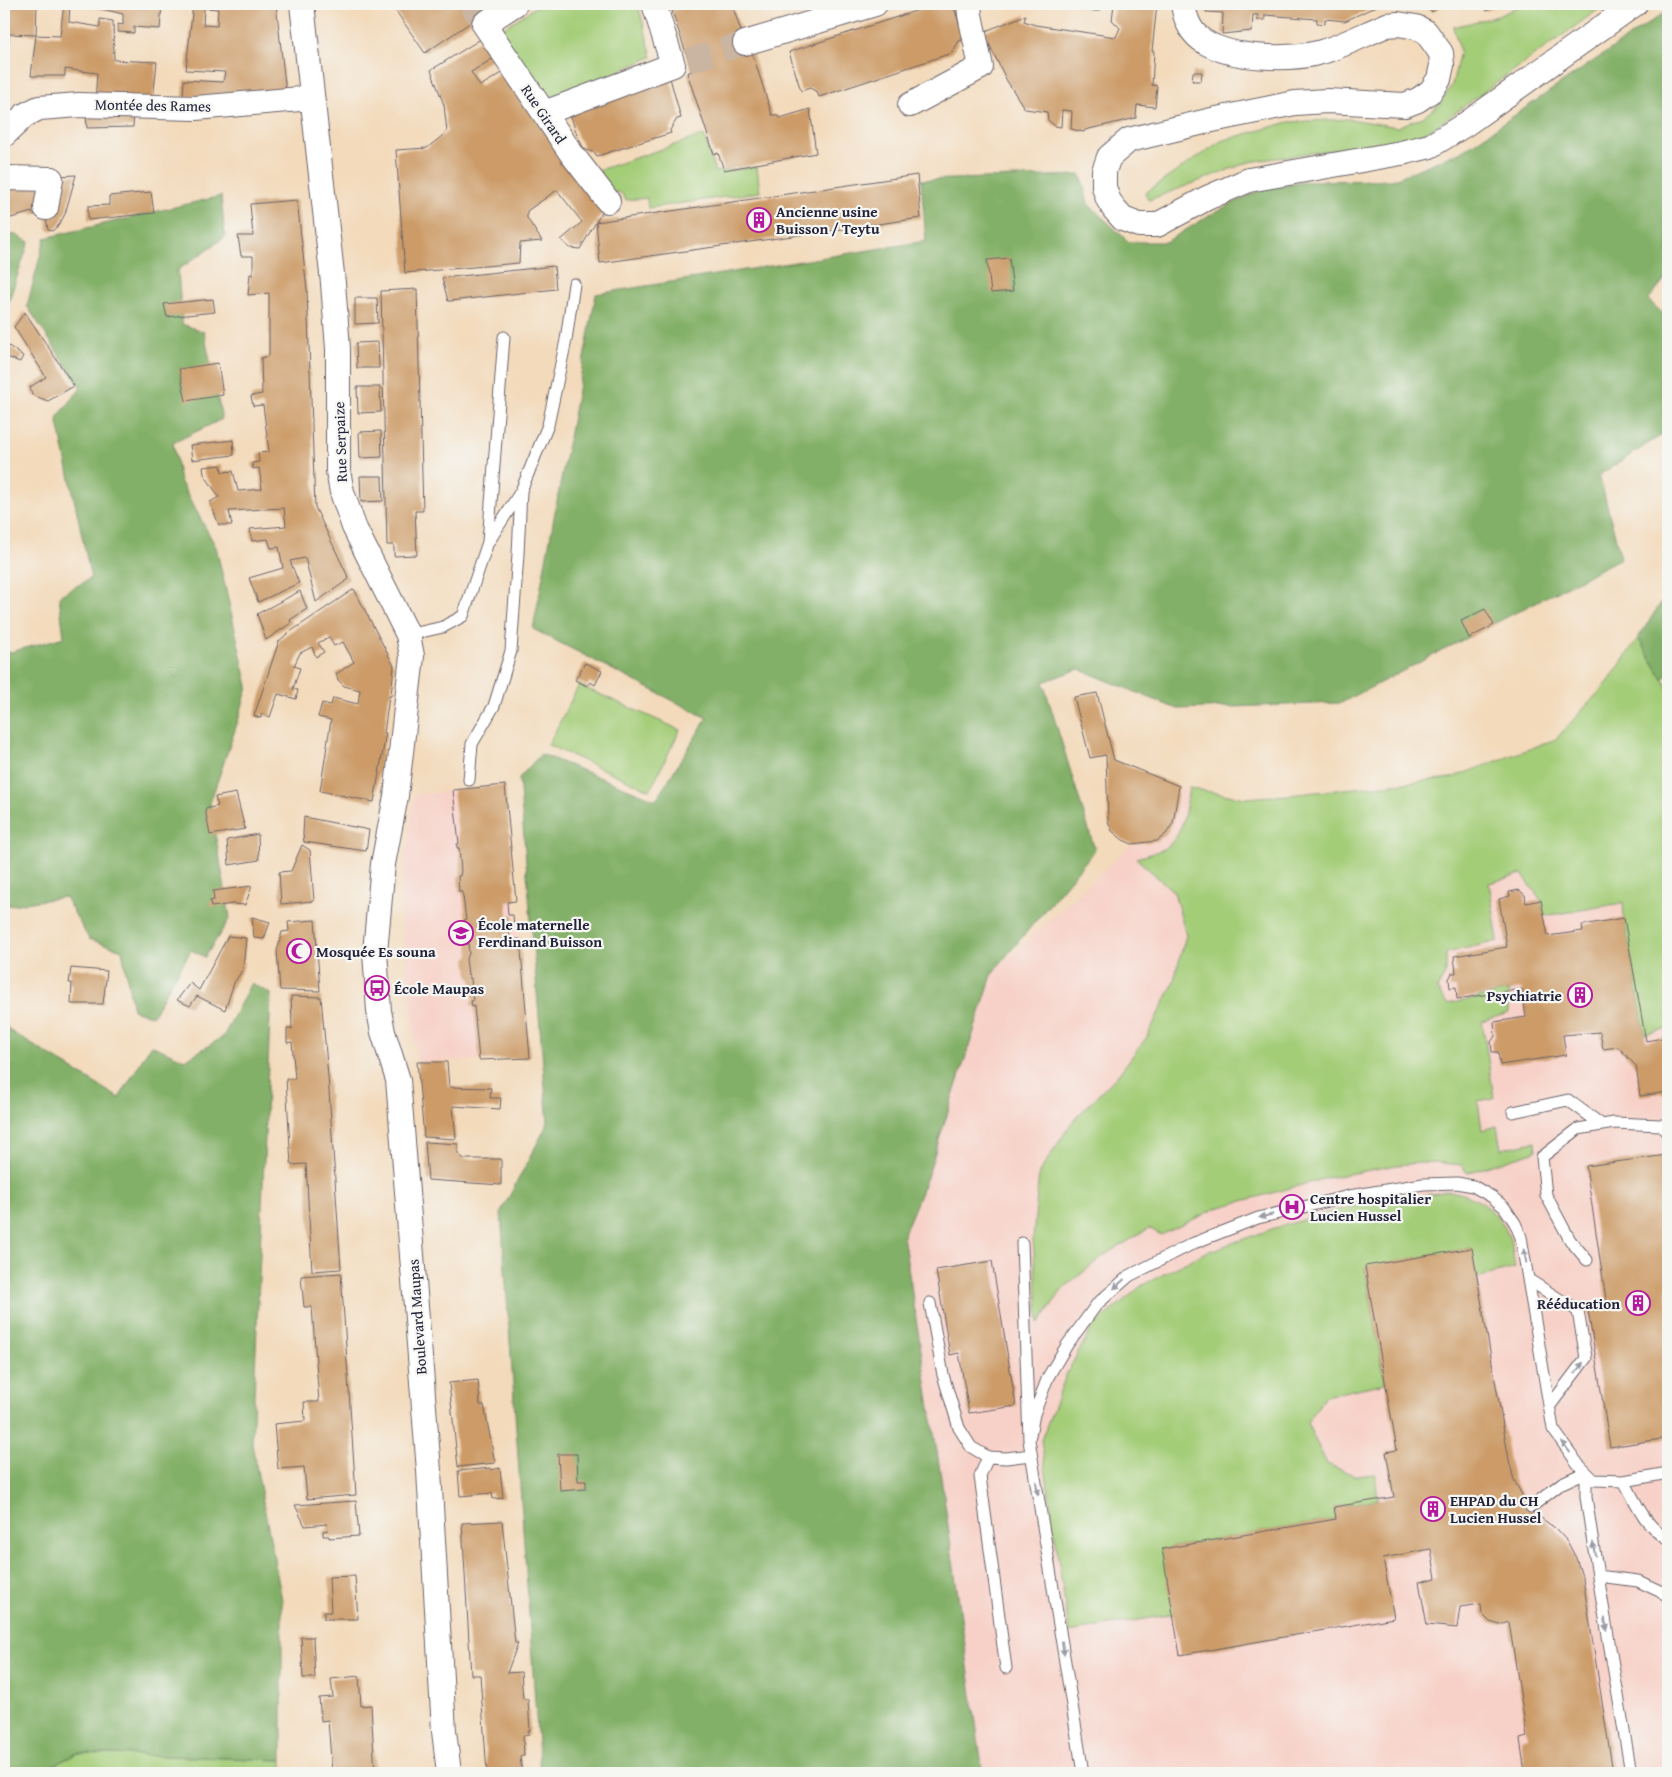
<svg xmlns="http://www.w3.org/2000/svg" width="1672" height="1777" viewBox="0 0 1672 1777" font-family="'Gentium Book Plus',serif">
<rect width="100%" height="100%" fill="#f6f6f2"/>
<filter id="ink" filterUnits="userSpaceOnUse"><feTurbulence type="fractalNoise" baseFrequency=".02" numOctaves="2"/><feDisplacementMap in="SourceGraphic" scale="10" xChannelSelector="R" yChannelSelector="G"/><feConvolveMatrix kernelMatrix="1 2 1 2 8 2 1 2 1" color-interpolation-filters="sRGB"/></filter>
<filter id="wash" filterUnits="userSpaceOnUse"><feTurbulence type="fractalNoise" baseFrequency=".0096" numOctaves="4" result="noise"/><feDisplacementMap in="SourceGraphic" scale="20" xChannelSelector="R" yChannelSelector="G"/><feGaussianBlur stdDeviation="1.12" result="paint"/><feColorMatrix in="noise" values="0 0 0 0 0 0 0 0 0 0 0 0 0 0 0 0 0 1.4 0 .05"/><feComposite in="paint" operator="in"/></filter>
<g filter="url(#wash)">
<rect width="100%" height="100%" fill="#f3dabb"/>
<path fill="#f7d1c7" d="M1638,638L1668,688V1773H983L943,1490L903,1236L927,1177L993,972L1131,845L1157,841L1166,834L1173,823L1180,787L1245,798L1288,795L1451,778L1556,739L1609,681Z
M505,785L530,1058L417,1062L400,903L413,795Z"/>
<path fill="#a4cd78" stroke="#63785a" d="M540,4H638L652,57L550,100L498,31Z
M1523,4H1606L1438,125L1420,136L1401,140L1249,162L1149,200L1145,193L1221,141L1289,122L1350,119L1397,127L1423,117L1439,105L1452,85L1460,51L1453,27L1498,16Z
M704,135L715,172L757,167L760,192L648,208L647,198L626,200L620,192L606,193L599,170Z
M1638,638L1668,688V1029L1645,1034L1624,918L1623,903L1544,916L1541,900L1522,874L1489,883L1498,941L1446,953V972L1437,989L1447,1004L1509,991V1013L1482,1021L1494,1098L1478,1101L1482,1130L1497,1126L1501,1149L1535,1142L1536,1151L1467,1173L1462,1165L1433,1162L1397,1165L1327,1178L1217,1208L1161,1235L1149,1228L1099,1259L1063,1289L1039,1323L1033,1239L1039,1173L1072,1122L1117,1076L1147,1037L1173,984L1186,935L1174,892L1136,858C1144,856 1152,854 1159,851C1184,841 1185,811 1189,788L1245,798L1288,795L1451,778L1556,739L1609,681Z
M579,685L680,730L650,790L548,745Z
M1449,1191C1476,1195 1499,1210 1509,1237C1513,1246 1513,1259 1515,1268L1477,1278L1471,1248L1365,1267L1385,1383L1325,1396L1307,1423L1327,1464L1356,1476L1375,1474L1378,1499L1334,1507L1336,1519L1162,1549L1174,1614L1069,1632L1041,1440L1067,1373L1093,1326L1141,1286L1204,1253L1275,1228L1349,1207Z
M78,1753L282,1760V1773H46L48,1768Z"/>
<path fill="#83b068" stroke="#526952" d="M1668,10V275L1648,300L1668,318V431L1599,475L1621,558L1341,703L1177,709L1079,669L1043,682L1095,850L993,972L927,1177L903,1236L943,1490L983,1773H540L501,1212L548,1123L519,778L541,754L656,800L707,718L533,629L596,294L926,241L921,180L1081,175L1088,204L1129,242H1166L1215,212L1265,188L1313,181L1392,180L1464,150Z
M221,196L225,237L178,270L182,324L204,332L222,419L173,443L180,481L216,547L248,686L238,721L210,803L230,918L205,957L191,950L152,1016L133,1010L122,950L89,939L65,897L4,906V654L64,637L59,596L91,578L57,418L81,388L27,306L45,238Z
M4,234L16,235L29,242L4,315Z
M1668,592V673L1663,679L1638,638Z
M251,983L271,994L252,1444L282,1600V1760L78,1753L48,1768L46,1773H4V1023L10,1031L119,1098L151,1045L185,1060L223,1037Z"/>
<g id="blocks">
<path fill="#cc9b68" fill-rule="evenodd" d="M4,4H37L36,35L9,34L8,59H4Z
M64,4H70L69,22L100,27V19L113,21L114,60L157,62L153,100L95,102L97,73L65,69V76H31L36,35L60,36Z
M81,4H162L160,29L134,27V33L118,32V24L123,25V14Z
M193,4H276L286,93L183,97L184,80L223,82L225,72L186,70ZM204,8L218,9L217,26L203,25Z
M391,4H498L425,53Z
M683,4H732L748,53L752,52L772,115H776L780,118L810,109L816,153L724,170L718,153L714,154L687,73L692,71L672,11L684,8Z
M937,4H953L964,39L959,41L952,53L819,97L817,92L810,88L801,91L789,52Z
M1114,4H1157L1152,51H1154L1152,85L1157,86L1155,107L1137,105L1136,118L1085,130L1084,132L1071,129L1072,111L1062,110L1061,127L1055,126L1048,120L1047,112L1025,109L1007,81L983,32L1026,15L1024,21L1035,25L1116,37L1120,28L1112,20Z
M1206,4H1381L1345,21L1325,19V24L1317,23V19L1265,15V20H1257L1258,15H1253L1252,31L1222,34L1223,13L1206,12Z
M1426,4H1444L1432,12Z
M1481,4H1499L1487,11Z
M481,39L494,58L471,72L480,86L504,72L603,211L596,222L917,175L921,218L600,263L596,222L580,249L570,248L561,240L582,222L557,190L527,211V218L542,241L520,243L519,263L405,273L396,150L427,148L447,132L444,105L431,70Z
M1193,72H1202L1201,81H1192Z
M670,78L681,118L677,119L670,130L671,133L597,156L595,153L584,149L577,135L569,110Z
M134,111L133,127L87,128L86,113Z
M76,175L65,214L59,225L52,231L48,230L46,217L58,176Z
M41,184V212L33,215L32,212L4,220V190L10,188Z
M151,192L154,213L88,220V206L109,205V196Z
M297,200L307,290L315,507L349,579L316,602L305,558L290,561L299,583L258,602L249,578L283,568L279,547L271,548L268,539L252,541L250,529L286,526L284,508L229,511L232,525H219L210,502L219,497L204,474L203,467L221,465L222,472L233,471L238,491L262,489L259,468L253,469L252,463L259,462L258,453L269,452L263,405L253,406L251,396L262,394L261,358L269,356V293L248,295L250,274L253,275V256H241L238,236H253L250,204Z
M1009,258L1013,291L991,293L987,260Z
M554,266L556,289L450,301H448L442,278Z
M417,289L423,511H415L417,555L394,556V545H387L381,291Z
M355,298H377L378,323L355,324Z
M213,299L215,312L167,317L164,304Z
M25,312L74,386L48,401L32,395L30,387L46,377L14,327Z
M378,342L379,368H357L356,343Z
M6,344L23,356L20,362L4,356Z
M218,363L223,395L186,401L179,369Z
M357,387H380L381,412L358,413Z
M381,431L382,457L360,458L359,432Z
M233,440L234,455L192,460L190,445Z
M360,476H382L383,501L361,502Z
M354,589L394,666L391,696H389L384,733H386L374,802L320,791L331,720L318,717L322,703L331,705L333,698L358,704L360,690L344,686L338,680L336,674L354,662L343,642L334,646L329,637L318,643L324,652L316,657L312,647L300,653L294,666L300,668L293,689L298,690L296,699L278,694L270,717L261,714V718L254,716L279,641L287,634Z
M300,591L307,609L290,620L291,623L266,640L257,614Z
M1485,609L1494,625L1469,638L1461,621Z
M585,663L602,671L595,685L590,682L587,686L575,680Z
M1097,693L1114,760L1179,786L1173,823L1166,834L1157,841L1132,844L1123,840L1112,831L1108,821L1106,755L1090,758L1074,697Z
M505,785L516,901L507,902L508,915H513L514,926H509L510,940L520,939L530,1058L479,1060L474,1006L472,1007L471,1001H473L471,978H469V974L468,975L466,959L469,954L467,930L465,931L464,926H466L464,920H466L463,896L461,891L459,892L458,876H460L461,871L459,848H457V844H459L453,790Z
M236,793L245,829L210,835L205,809L218,806L215,797Z
M304,817L369,830L366,851L304,842L303,834Z
M258,834L259,860L229,865L227,840Z
M302,845L310,850L314,901L281,904L279,872L291,871Z
M252,886L245,905L233,904L211,907L210,901L214,900L213,891Z
M1519,890L1525,895L1526,903L1541,900L1548,936L1583,931L1582,925L1624,918L1646,1041L1668,1037V1092L1640,1096L1636,1066L1618,1047L1603,1049L1600,1032L1563,1035L1566,1055L1500,1065L1498,1052H1492L1491,1042L1495,1036L1494,1022L1526,1017L1522,989L1457,999L1456,987L1450,988L1449,979L1452,973H1456L1454,956L1507,947L1499,899L1510,896L1509,892Z
M252,917L270,922L264,939L254,938Z
M315,920L320,991L280,990L277,951L282,932L289,931L288,922Z
M228,936L246,938L243,969L234,983L225,1010L197,996L190,1006L177,1000L190,983L199,990Z
M71,968L107,971L103,1004H71L72,983H69Z
M291,996L321,997L328,1076L341,1269L312,1271L306,1164L291,1165L286,1079H295L292,1042L287,1043V1029H292Z
M417,1062H447L449,1087L491,1088L490,1098H501L500,1109L453,1106L456,1139L424,1137Z
M425,1142L458,1144V1153L464,1159H501V1185L428,1180Z
M1667,1155L1668,1438L1610,1447L1588,1310L1607,1306L1586,1166Z
M1472,1248L1509,1460L1514,1480L1527,1504L1541,1518L1555,1528L1567,1541L1576,1558L1583,1579L1613,1773H1525L1520,1739L1527,1737L1509,1622L1500,1625L1490,1622L1482,1614L1481,1604L1460,1607L1457,1628L1427,1625L1419,1582L1436,1578L1431,1549L1383,1558L1394,1618L1180,1655L1162,1549L1336,1519L1334,1507L1394,1497L1386,1452L1397,1450L1365,1266Z
M992,1261L1016,1406L969,1413L959,1353L950,1355L936,1270Z
M341,1273L356,1495L307,1499L304,1467L278,1469L274,1424L305,1421L304,1402H319L312,1307H304L301,1276Z
M478,1380L480,1405H484L495,1463L458,1467L449,1383Z
M558,1454H577L578,1481H586V1489L560,1491Z
M491,1468V1470L500,1468L503,1498L493,1499L492,1493L460,1496L458,1471Z
M356,1501L359,1536L329,1538V1536H323V1531L328,1530L327,1524L305,1526L295,1505Z
M502,1521L515,1643H518L507,1673L521,1672L523,1699H528L530,1731H528L529,1735L523,1736L524,1756H520L522,1773H487L480,1675H471L462,1523Z
M355,1576L358,1619H324V1612H331L329,1577Z
M301,1637H313L315,1678H303Z
M359,1676L361,1706L371,1705L375,1773H332L328,1720L321,1721L319,1698L333,1697L331,1679Z"/>
</g>
</g>
<g filter="url(#ink)">
<use href="#blocks" fill-opacity="0" stroke="#6b6268" stroke-width="1"/>
<g fill="none" stroke-linecap="round" stroke-linejoin="round">
<path stroke="#c9b5a1" stroke-width="24" stroke-dasharray="24 12" stroke-linecap="butt" d="M470,4L484,24
M688,61L745,43"/>
<defs>
<path id="lane" d="M1083,4L1097,5
M489,541L521,491L548,425L566,340L574,284
M408,635L443,627L463,616L488,542L504,337
M469,780L472,744L494,706L511,651L518,554L521,491
M1513,1112L1568,1100L1602,1125
M1022,1243L1029,1440L1083,1773
M1587,1260L1570,1240L1546,1195L1542,1157L1578,1129L1614,1123L1661,1125L1668,1134
M1529,1280L1578,1311L1586,1358L1549,1407
M930,1303L943,1375L959,1428L971,1447L988,1457L1006,1458L1031,1455
M1029,1440L1034,1414L1048,1377L1067,1345L1097,1304L1129,1276L1194,1243L1258,1218L1349,1196L1423,1184L1457,1183L1473,1186L1492,1197L1504,1207L1515,1223L1521,1237L1553,1429L1578,1464L1594,1480L1624,1481L1668,1473
M988,1457L980,1476L1006,1668
M1624,1481C1636,1503 1646,1527 1668,1540
M1531,1507L1562,1483L1586,1472V1497L1598,1576L1638,1581L1668,1595
M1598,1576L1631,1773"/>
<path id="street" d="M302,4L333,283L338,349V471L342,492L354,527L408,635L412,656L396,796L383,864L375,952L379,1011L383,1032L398,1080L401,1116L429,1471L444,1731L449,1773
M515,4L484,24L571,153L608,201
M1183,4C1185,19 1191,34 1205,42C1232,59 1288,60 1318,53C1341,47 1365,34 1387,25L1398,24L1416,27L1426,32L1441,53L1442,65L1439,79L1431,91L1418,100L1405,105L1327,101L1295,103L1212,120L1129,140L1109,157L1104,171V187L1108,199L1114,209L1123,219L1139,225H1157L1207,198L1249,180L1401,153L1430,146L1466,124L1635,4
M745,43L875,4
M910,105L981,67L970,15L969,4
M544,113L673,65L654,4
M4,135L25,115L39,108L79,105L196,108L312,98
M4,178L51,179L46,208"/>
</defs>
<use href="#lane" stroke="#6b6268" stroke-width="13"/>
<use href="#street" stroke="#6b6268" stroke-width="26"/>
<use href="#lane" stroke="#fff" stroke-width="11"/>
<use href="#street" stroke="#fff" stroke-width="24"/>
</g>
<defs><path id="oneway-solid" d="M-6-.8H1V-3.2L6.5 0L1 3.2V.8H-6Z" transform="scale(1.25)"/></defs>
<g fill="#9c9ca7">
<use href="#oneway-solid" transform="translate(1266 1216) rotate(166)"/>
<use href="#oneway-solid" transform="translate(1525 1256) rotate(-101)"/>
<use href="#oneway-solid" transform="translate(1119 1284) rotate(138)"/>
<use href="#oneway-solid" transform="translate(1579 1368) rotate(-53)"/>
<use href="#oneway-solid" transform="translate(1566 1447) rotate(-126)"/>
<use href="#oneway-solid" transform="translate(1037 1488) rotate(81)"/>
<use href="#oneway-solid" transform="translate(1594 1549) rotate(-99)"/>
<use href="#oneway-solid" transform="translate(1606 1624) rotate(80)"/>
<use href="#oneway-solid" transform="translate(1063 1648) rotate(81)"/>
</g>
</g>
<defs>
<symbol id="building-ring" viewBox="-11 -11 22 22"><circle r="9.5" fill="#f6f6f2" stroke="#b5179e" stroke-width="1.5"/><path d="M-4-6H4V6H1V3H-1V6H-4ZM-2.5-4.3h1.7v1.8h-1.7ZM.8-4.3h1.7v1.8H.8ZM-2.5-1h1.7V.8h-1.7ZM.8-1h1.7V.8H.8Z" fill="#b5179e"/></symbol>
<symbol id="school-ring" viewBox="-11 -11 22 22"><circle r="9.5" fill="#f6f6f2" stroke="#b5179e" stroke-width="1.5"/><path d="M0-5L7-2L0 1L-7-2ZM-4 1L0 2.5L4 1V4Q0 6-4 4Z" fill="#b5179e"/></symbol>
<symbol id="mosque-ring" viewBox="-11 -11 22 22"><circle r="9.5" fill="#f6f6f2" stroke="#b5179e" stroke-width="1.5"/><path d="M3.5-4.9A6 6 0 1 0 3.5 4.9A5 5 0 1 1 3.5-4.9Z" fill="#b5179e"/></symbol>
<symbol id="bus-ring" viewBox="-11 -11 22 22"><circle r="9.5" fill="#f6f6f2" stroke="#b5179e" stroke-width="1.5"/><path d="M-5-6H5V4H4V6H2V4H-2V6H-4V4H-5ZM-3.5-4V0h7V-4ZM-3.5 1.2v1.5H-2V1.2ZM2 1.2v1.5H3.5V1.2Z" fill="#b5179e"/></symbol>
<symbol id="hospital-ring" viewBox="-11 -11 22 22"><circle r="9.5" fill="#f6f6f2" stroke="#b5179e" stroke-width="1.5"/><path d="M-5-5h3v3.5h4V-5h3V5h-3V1.5h-4V5h-3Z" fill="#b5179e"/></symbol>
</defs>
<g fill-rule="evenodd">
<use href="#building-ring" x="745" y="206" width="28" height="28"/>
<use href="#school-ring" x="447" y="919" width="28" height="28"/>
<use href="#mosque-ring" x="285" y="937" width="28" height="28"/>
<use href="#bus-ring" x="363" y="974" width="28" height="28"/>
<use href="#building-ring" x="1566" y="981" width="28" height="28"/>
<use href="#hospital-ring" x="1278" y="1193" width="28" height="28"/>
<use href="#building-ring" x="1624" y="1289" width="28" height="28"/>
<use href="#building-ring" x="1419" y="1495" width="28" height="28"/>
</g>
<g text-anchor="middle" dominant-baseline="central" stroke-width="4.5" stroke-linejoin="round" paint-order="stroke">
<g font-size="15" fill="#22223b" stroke="#f6f6f2">
<text transform="translate(153 105) rotate(1)">Montée des Rames</text>
<text transform="translate(544 114) rotate(56)">Rue Girard</text>
<text transform="translate(340 442) rotate(-92)">Rue Serpaize</text>
<text transform="translate(417 1317) rotate(-94)">Boulevard Maupas</text>
</g>
<g font-size="15" font-weight="bold" fill="#22223b" stroke="#f6f6f2" text-anchor="start">
<text x="776" y="211">Ancienne usine<tspan x="776" dy="17">Buisson / Teytu</tspan></text>
<text x="478" y="924">École maternelle<tspan x="478" dy="17">Ferdinand Buisson</tspan></text>
<text x="316" y="951">Mosquée Es souna</text>
<text x="394" y="988">École Maupas</text>
<text x="1562" y="995" text-anchor="end">Psychiatrie</text>
<text x="1310" y="1198">Centre hospitalier<tspan x="1310" dy="17">Lucien Hussel</tspan></text>
<text x="1620" y="1303" text-anchor="end">Rééducation</text>
<text x="1450" y="1500">EHPAD du CH<tspan x="1450" dy="17">Lucien Hussel</tspan></text>
</g>
</g>
<rect width="1672" height="1777" fill="none" stroke="#f6f6f2" stroke-width="20"/>
</svg>
